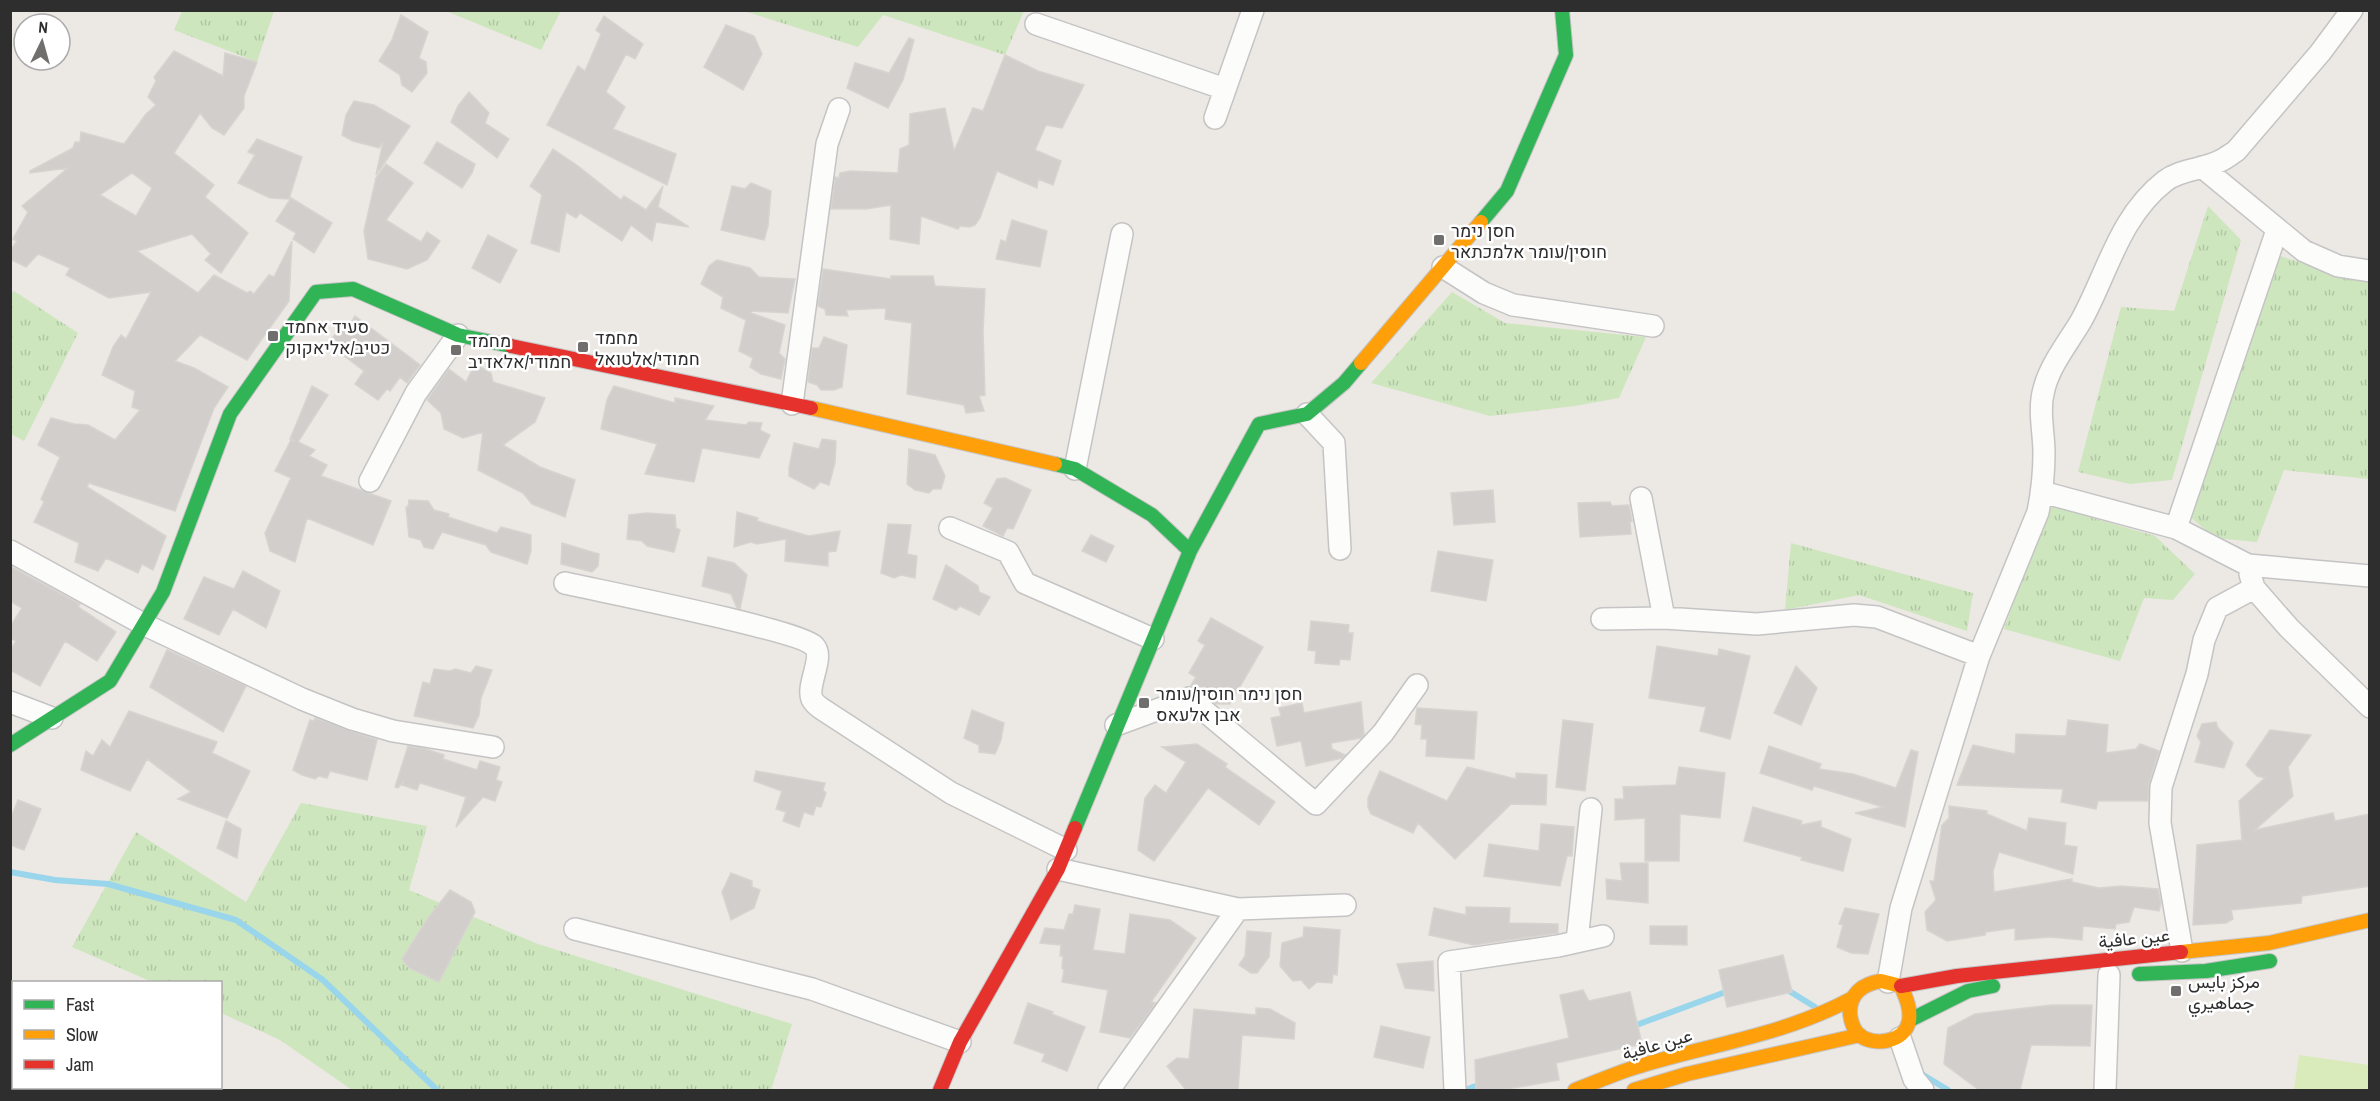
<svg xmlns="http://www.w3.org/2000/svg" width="2380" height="1101" viewBox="0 0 2380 1101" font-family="'Archivo Narrow',Vazirmatn,Heebo,sans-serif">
<defs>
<pattern id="grass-tufts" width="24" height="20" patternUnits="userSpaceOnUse" patternTransform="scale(1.5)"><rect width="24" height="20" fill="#cee6be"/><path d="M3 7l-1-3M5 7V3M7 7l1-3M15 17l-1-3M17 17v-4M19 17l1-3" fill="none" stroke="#b1c6a4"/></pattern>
</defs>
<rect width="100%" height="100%" fill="#ece8e4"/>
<path fill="url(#grass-tufts)" d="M182,11V10L274,11L257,62L174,30Z
M446,11L561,10V11L541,50Z
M744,11H1024L1005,55L883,15L858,47Z
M2208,206L2241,240L2172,480L2130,484L2078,472L2121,307L2174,311Z
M2276,255L2369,283V479L2284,470L2257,542L2215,538L2190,517Z
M14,291L78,333L24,441L11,434L10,294Z
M1452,292L1505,323L1646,337L1619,398L1575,406L1490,416L1371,383Z
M2048,505L2155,536L2195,574L2173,600L2144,598L2120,661L2004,629Z
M1791,543L1973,593L1967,631L1859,595L1785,610Z
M301,803L427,826L409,890L538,944L792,1024L771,1090H352L280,1040L221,1013L220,982H152L72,947L136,832L246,902Z"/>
<path fill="#d9eabb" d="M2299,1055L2369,1065V1090H2294Z"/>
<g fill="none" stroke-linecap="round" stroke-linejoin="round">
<path stroke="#99d6ec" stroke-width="6" d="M10,872L55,880L108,884L236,920L323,980L437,1090
M1786,989L1815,1007
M1631,1027L1731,990
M1920,1073L1948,1090
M1465,1090L1481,1084"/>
</g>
<path fill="#d1cecb" stroke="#d7d4d0" stroke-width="1.5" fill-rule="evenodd" d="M401,15L428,32L419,58L426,62L427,73L412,92L402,85L400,75L379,61L392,40Z
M604,16L643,44L635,59L626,54L606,92L625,107L613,129L676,154L667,185L547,125L578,66L585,71L601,34L596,30Z
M726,25L754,36L762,54L743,90L704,67Z
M909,38L914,40L903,80L888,108L847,88L855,63L889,73Z
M174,51L223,76L225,53L257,62L244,96V108L224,135L212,128L200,113L174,153L214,185L205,197L248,233L221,273L205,260L211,254L192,234L137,251L198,293L214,275L247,293L250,291L254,294L269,275L274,277L292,241L289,301L247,360L200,335L175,361L194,368L228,387L214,408L175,511L89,483L87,487L166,536L153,570L142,564L138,573L106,558L98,571L75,562L79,543L34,522L44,502L41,499L60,457L38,445L51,418L74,424L88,425L115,440L140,410L132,407L135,391L102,375L113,347L121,335L126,339L151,292L109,298L66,275L70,268L38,254L26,267L10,259V251L17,241L13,239L28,212L22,206L68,168L30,173V171L73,148L75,142H80L81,132L124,144L146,114L156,105L148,97L156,81L154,77ZM132,173L152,188L136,216L100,195Z
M1005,55L1038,71L1084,85L1062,128L1046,125L1035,150L1061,161L1053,185L1038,179L1037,188L997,171L980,218L975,225L969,227L960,226L958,229L921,216L919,244L890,239L891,205L866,209H831L835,177L839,178L840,173L850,171L898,173L900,149L909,145L910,114L945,108L954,151L973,108L983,111Z
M469,92L489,113L485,123L509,139L497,158L451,122L458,106Z
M354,101L374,105L410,126L376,175L383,142L379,148L353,141L342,135L346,115Z
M257,139L302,157L289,199L270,198L238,183L255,155L248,152Z
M437,142L475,164L472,173L462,188L424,163Z
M553,149L578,166L621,200L624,196L646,210L663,186L658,207L689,227L656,222L652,241L631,225L622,241L580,213L576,218L566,212L559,252L531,243L542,195L530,186Z
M386,164L413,183L386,220L421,242L427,232L440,241L427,260L407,269L368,259L364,231L376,178Z
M751,183L771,191L768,226L764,240L721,230L732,186L745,189Z
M291,198L332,223L314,253L293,239L296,233L276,221Z
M1012,220L1047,231L1040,267L996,259L1001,240L1006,242Z
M488,235L517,250L500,283L472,268Z
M717,260L750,268L759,277L795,279L788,313L752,311L751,313L785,325L779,353L785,359L781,379L761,374L750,367L753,358L739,351L746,320L721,308L723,297L701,284L709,266Z
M823,269L891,279V276H933L935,286L985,289L983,332L985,395L979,396L984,411L966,413L964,405L907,394L912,323L885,319L886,308L846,310L848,316L826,315L825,309L818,306Z
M355,316L420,365L407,383L400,377L390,391L387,389L378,400L355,384L364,371L334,348L338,343L333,337L343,324L348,327Z
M824,337L847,345L842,387L834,390H821L817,385L808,382L812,348H819Z
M475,364L491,373L493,382L545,398L535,422L503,445L540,467L575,480L565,517L532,504L523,493L478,470L483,432L463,438L444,429L441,413L427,400L449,369L466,382Z
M312,386L328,395L298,442L315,450L309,456L327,465L321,476L391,501L373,545L307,518L295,562L270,551L265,533L291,478L275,471L291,440L295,441L290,439Z
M614,386L675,403V398L714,406L705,420L746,425L749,422L762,423L760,430L770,435L759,458L702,448L694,482L645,474L657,444L601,429L607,400Z
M822,439L836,441L835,463L829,485L820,482L814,489L789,476V468L794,443L819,449Z
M909,449L935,455L945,476L941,489H933L929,493L915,490L907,484Z
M1005,478L1031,490L1013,529L1007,528L1003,536L983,526L993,508L984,503L997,479Z
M1493,490L1495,522L1454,525L1451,493Z
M409,500L428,501L434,510L449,514L448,517L497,533L501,527L531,535V551L527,564L491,552L486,545L442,532L433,549L424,547L421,540L409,537L406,507H408Z
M1610,502L1612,506L1629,505L1632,521L1630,522L1631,534L1580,537L1578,503Z
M737,512L758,518L757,521L809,536L840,531L836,551L828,552V566L785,561L786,539L757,544L751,542L734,547Z
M647,513L675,515L676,528L680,530L674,552L647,546L642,541L627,539L629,515Z
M888,524L911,525L907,554L917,556L915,578L901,575L894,578L881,573Z
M1091,535L1114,546L1106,562L1082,551Z
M562,543L599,554L598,566L592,572L561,564Z
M1438,551L1493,560L1486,601L1431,591Z
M708,557L734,563L747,575L740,609L737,608L731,594L702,586Z
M946,565L978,586L979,592L990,597L979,615L960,606L956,610L933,599Z
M10,566L80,604L78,607L116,632L97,661L65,641L40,686L10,670V651L16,641L10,638V627L22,608L10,601Z
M243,571L280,591L266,628L233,609L219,635L184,619L204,577L234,589Z
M1211,618L1263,647L1230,704H1216L1191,685L1196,677L1189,673L1205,645L1198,641Z
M1311,621L1349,625L1348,633H1353L1350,660L1340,659L1339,665L1315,663L1316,651L1308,650Z
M1657,646L1718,656L1719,649L1750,656L1730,739L1700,731L1706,707L1649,698Z
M167,650L246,686L223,732L150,687Z
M476,666L492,670L481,698L479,715L473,728L414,716L423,682L430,684L434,669L450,671L455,669L471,673Z
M1796,666L1817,688L1801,725L1774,713Z
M1361,702L1364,735L1361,738L1331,743L1332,749L1345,755L1342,758L1306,766L1301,741L1277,746L1271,718L1281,716L1279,708L1302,703L1304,713Z
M1417,708L1477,712L1474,759L1426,756L1427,739H1421L1422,725L1415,724Z
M972,710L1004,723L1001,740L995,754L979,752V745L964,738Z
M129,711L217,742L212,753L250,771L227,818L178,799L191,792L147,759L130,791L81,770L86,751L93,756L102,740L110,747Z
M315,718L377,740L367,780L330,771L327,778L319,776L315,779L302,775L293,770L310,720L314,721Z
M1563,720L1593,724L1585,791L1556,787Z
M2068,720L2108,725L2106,753L2136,749L2140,744L2159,751L2149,783L2148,801H2098L2096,809L2061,802L2063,789L1957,785L1973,745L2015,754L2016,734L2066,736Z
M2216,722L2218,728L2233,743L2224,768L2195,762L2201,742L2197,736L2202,724Z
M2270,730L2311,735L2288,767L2293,796L2255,830L2333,813L2335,821L2370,814V886L2302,896L2301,903L2231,910L2233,919L2226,923L2193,925L2197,845L2242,840L2239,801L2265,778L2257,776L2246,765Z
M1197,744L1227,764L1225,767L1275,802L1259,825L1208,788L1154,861L1138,850L1145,798L1155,785L1166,793L1186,762L1162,747Z
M408,746L426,749L444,755L443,759L477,770L480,761L500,767L496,780L502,782L495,801L483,797L456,827L466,797L420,783L417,790L402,785L404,781L398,788L395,787Z
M1769,746L1821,764L1819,769L1853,774L1896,788L1911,750L1918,752L1905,827L1855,813L1883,807L1814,786L1812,790L1760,773Z
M1467,767L1516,779V773L1547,775L1546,805L1511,804L1455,859L1418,823L1413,833L1371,814L1368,807V798L1380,771L1447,801Z
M1679,767L1725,773L1720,818L1680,814L1679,861H1645V818L1615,820V799H1624L1623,787L1676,785Z
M756,771L825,783L823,790L826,793L821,807L816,806L813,815L804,812L799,827L783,821L786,812L776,809L782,791L754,781Z
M18,800L41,809L24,850L10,845V820Z
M1949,806L1987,811V814L2027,831L2029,818L2066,823L2064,845L2077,847L2073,874L1999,852L1993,871L1994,892L2072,879V882L2099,888L2121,886L2158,889L2161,903L2159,911L2134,907L2129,922L2116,924L2115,929L2083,926L2082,940L2050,937L2015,940V928L1986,932L1985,935L1947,941L1927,930L1925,912L1936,900L1930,881H1934L1942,825L1949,818Z
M1753,807L1802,821L1801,825L1821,821V827L1851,839L1843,871L1801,860L1802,857L1744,841Z
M226,821L241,829L237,858L217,848Z
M1541,824L1574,827L1572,856H1567L1560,886L1484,876L1489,844L1539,851Z
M1620,863H1648V903L1607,899L1606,879L1622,881Z
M731,873L752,881V887L760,890L754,908L731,920L722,892Z
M450,890L471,902L475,912L439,982L409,968L402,959L428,918Z
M1075,905L1100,909L1093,950L1125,954L1130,914L1170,920L1196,938L1151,1002L1156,1003L1130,1038L1100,1032L1108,990L1062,982L1064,970L1062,968L1063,956H1060L1061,945L1040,943L1045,928L1064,930L1069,914H1073Z
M1466,907L1510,908L1509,923L1558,924V933L1474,945L1429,935L1434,908L1466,915Z
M1845,908L1879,914L1868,954L1851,953L1837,947L1843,925L1839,924Z
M1650,926H1687V945L1650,944Z
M1304,927L1340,930L1337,975L1333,974L1332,983L1317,982L1309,989L1301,980L1293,981L1280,966L1282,943L1303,937Z
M1247,931L1271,933L1269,957L1257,973H1251L1239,965L1245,956Z
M1783,955L1792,992L1727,1007L1719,970Z
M1433,961L1434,991L1405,988L1397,964Z
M1583,990L1589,1001L1630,992L1642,1044L1556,1063L1559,1080L1502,1090H1476L1475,1060L1569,1038L1560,995Z
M1028,1003L1053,1012L1052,1014L1085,1027L1067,1071L1042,1061L1045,1054L1014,1043Z
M2052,1005H2092L2090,1046L2031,1045L2020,1090H1979L1944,1064L1948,1028L1975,1014Z
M1256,1008L1270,1009L1295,1023L1294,1039L1242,1035L1238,1090H1186L1167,1066L1177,1058L1189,1059L1194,1009L1256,1015Z
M1381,1026L1430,1037L1423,1068L1374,1057Z"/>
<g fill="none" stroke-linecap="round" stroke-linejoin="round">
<defs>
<path id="street" d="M1036,24L1225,89
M1215,118L1253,10
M2202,167L2304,251L2338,266L2370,271
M1443,267L1484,293L1513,305L1653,326
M792,404L827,144L839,109
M1307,414L1334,443L1340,549
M1075,469L1122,234
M370,481L416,393L458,335
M2042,492L2176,528L2248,565L2370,576
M1641,498L1664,618
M950,528L1008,552L1025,583L1153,639
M2176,528L2277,230
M10,551L143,624L302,699L352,719L393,731L493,747
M2250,574L2254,588L2289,628L2370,707
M565,583C600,591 799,630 814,646C825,657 806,685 812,699C814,703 819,707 822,709L951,793L1066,850
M1602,619L1664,618L1757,624L1854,615L1877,617L1979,656
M10,702L52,718
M1116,725L1189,698L1316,804L1383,733L1417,685
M1058,869L1238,909L1345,905
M575,929L812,989L960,1042
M1577,941L1591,809
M2182,951L2160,823L2161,787L2197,674L2204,640L2217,608L2254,588
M1888,982L1901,908L1979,656L2038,512C2042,492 2044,473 2044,453C2044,432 2038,410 2044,389C2050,365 2068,343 2081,321C2108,272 2119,217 2165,181C2181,169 2202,170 2220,161C2226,158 2231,154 2236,151L2320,53L2352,10
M1900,1038L1914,1079L1923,1090
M10,1052H14
M98,1088L104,1090
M1109,1090L1238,909
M1455,1090L1449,962L1558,946L1603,936
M2105,1090L2109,975"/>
<path id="fast" d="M1481,222L1507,191L1566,55L1562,10
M1055,464L1075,469L1152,515L1190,551
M10,745L110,681L163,592L230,414L316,292L353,289L458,335L511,346
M1075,828L1190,551L1259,424L1307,414L1344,383L1361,363
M2139,974L2206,971L2270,961
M1910,1020L1968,991L1993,986"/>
<path id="slow" d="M1361,363L1481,222
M811,408L1055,464
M2181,952L2269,943L2370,920
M1881,981L1901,986C1906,998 1911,1008 1909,1021C1905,1042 1874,1047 1859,1035C1853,1029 1851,1022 1850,1014C1849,994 1862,984 1881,981Z
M1575,1090C1597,1082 1618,1072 1640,1066C1712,1044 1784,1035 1851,999
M1634,1090L1687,1074L1860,1035"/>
<path id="jam" d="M511,346L811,408
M1901,986L1957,976L2181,952
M940,1090L960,1042L1058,869L1075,828"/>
</defs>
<use href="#street" stroke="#c5c4c5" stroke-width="24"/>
<use href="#fast" stroke="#c5c4c5" stroke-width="16"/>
<use href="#slow" stroke="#c5c4c5" stroke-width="16"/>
<use href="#jam" stroke="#c5c4c5" stroke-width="16"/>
<use href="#street" stroke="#fcfcfb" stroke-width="21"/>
<use href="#fast" stroke="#30b455" stroke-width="14"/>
<use href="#slow" stroke="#ff9f0a" stroke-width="14"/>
<use href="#jam" stroke="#e5322d" stroke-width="14"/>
</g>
<g fill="#706f6e" stroke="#fff" stroke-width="2">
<rect x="1433" y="234" width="12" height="12" rx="3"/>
<rect x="267" y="330" width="12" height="12" rx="3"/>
<rect x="577" y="341" width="12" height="12" rx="3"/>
<rect x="450" y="344" width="12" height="12" rx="3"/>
<rect x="1138" y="697" width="12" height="12" rx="3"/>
<rect x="2170" y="985" width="12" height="12" rx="3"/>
</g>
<g text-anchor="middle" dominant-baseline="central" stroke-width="5" stroke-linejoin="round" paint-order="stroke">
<g font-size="18" fill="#2e2e2e" stroke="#fff" text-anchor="start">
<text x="1451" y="230">חסן נימר<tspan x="1451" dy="21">חוסין/עומר אלמכתאר</tspan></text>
<text x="285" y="326">סעיד אחמד<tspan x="285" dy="21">כטיב/אליאקוק</tspan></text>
<text x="595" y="337">מחמד<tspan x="595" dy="21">חמודי/אלטואל</tspan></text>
<text x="468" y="340">מחמד<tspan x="468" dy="21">חמודי/אלאדיב</tspan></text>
<text x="1156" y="693">חסן נימר חוסין/עומר<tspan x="1156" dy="21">אבן אלעאס</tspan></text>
<text x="2188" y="981">مركز بايس<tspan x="2188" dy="21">جماهيري</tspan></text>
</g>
<g font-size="18" fill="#2e2e2e" stroke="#fff">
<text transform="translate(2134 938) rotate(-6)">عين عافية</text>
<text transform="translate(1657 1044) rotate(-16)">عين عافية</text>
</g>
</g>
<rect width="2380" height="1101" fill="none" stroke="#2e2e2e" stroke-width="24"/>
<rect x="12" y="981" width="210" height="108" fill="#ffffff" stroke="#ababab" stroke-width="1.5"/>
<rect x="24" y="1000" width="30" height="9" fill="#30b455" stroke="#ababab" stroke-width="1.5"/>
<text x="66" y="1011" font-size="18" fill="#2e2e2e">Fast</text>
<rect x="24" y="1030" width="30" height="9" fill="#ff9f0a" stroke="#ababab" stroke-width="1.5"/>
<text x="66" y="1041" font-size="18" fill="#2e2e2e">Slow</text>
<rect x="24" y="1060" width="30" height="9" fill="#e5322d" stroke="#ababab" stroke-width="1.5"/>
<text x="66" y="1071" font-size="18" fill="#2e2e2e">Jam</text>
<g transform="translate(42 42) rotate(5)"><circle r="28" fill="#ffffff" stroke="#ababab" stroke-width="1.5"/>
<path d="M0-4.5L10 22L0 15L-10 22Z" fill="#706f6e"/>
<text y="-9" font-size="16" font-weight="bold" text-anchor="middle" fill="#2e2e2e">N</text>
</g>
</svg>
